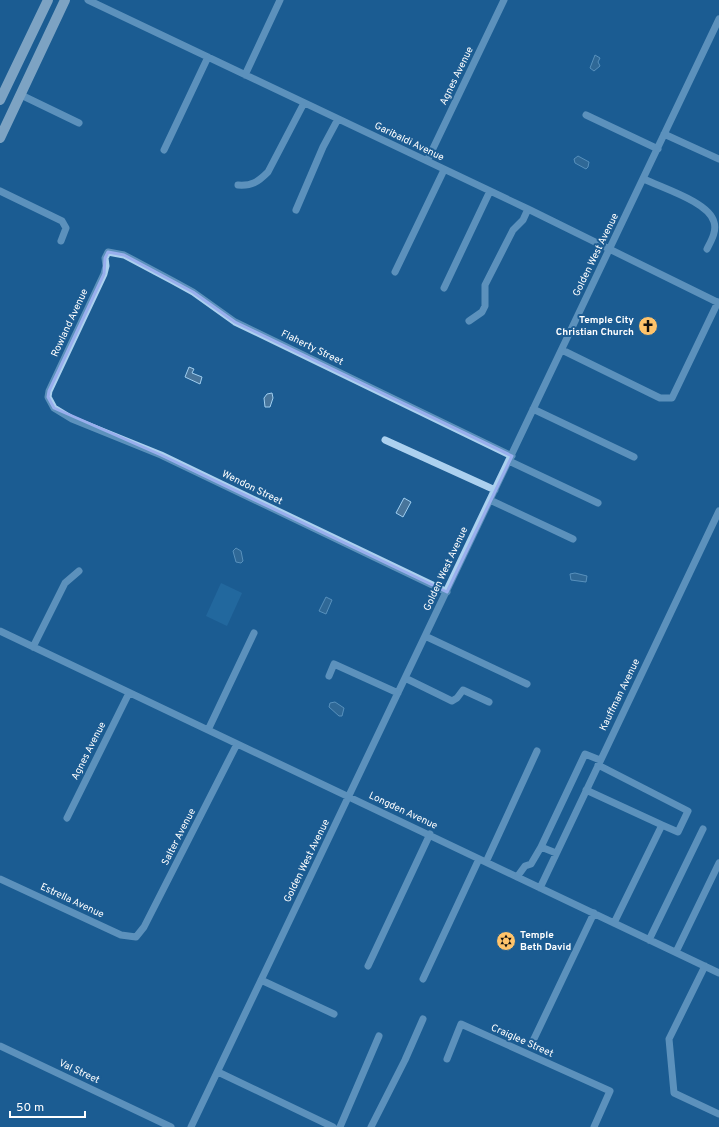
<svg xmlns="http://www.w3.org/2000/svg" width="719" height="1127" viewBox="0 0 719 1127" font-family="Overpass,sans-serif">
<rect width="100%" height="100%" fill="#1c5c92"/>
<path fill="#2c75ae" d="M221,583L242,593L227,626L206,616Z"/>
<path fill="#48759b" stroke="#9fcef0" d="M595,55L600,58L598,62L600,66L594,71L590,68Z
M578,156L589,162L588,167L586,169L575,163L574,159Z
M189,367L194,369L192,373L202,377L200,384L185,377Z
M272,393L273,398L270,407H265L264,398L267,394Z
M404,498L411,502L403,517L396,513Z
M236,548L241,551L243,561L241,563L236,562L233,551Z
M575,573L587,576L586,582L571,580L570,574Z
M326,597L332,600L326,614L319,611Z
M335,702L344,708L342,716H339L329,707L330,703Z"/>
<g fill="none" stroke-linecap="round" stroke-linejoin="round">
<path stroke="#acd1ef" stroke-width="7" d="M88,0L528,209L719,303
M245,75L280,0
M21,95L79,123
M586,115L658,149
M664,134L719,159
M164,150L208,57
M427,161L504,0
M644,179C662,188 709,202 714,222C717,231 711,241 707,249
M238,185C252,186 258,182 268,172L304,103
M0,191L62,221L66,228L61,241
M296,210L323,147L338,119
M395,272L444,170
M444,288L490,191
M469,321L482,312L485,306V285L513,230L523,220L528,209
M562,350L660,398H672L718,302
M533,409L634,457
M385,440L495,490
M509,461L598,503
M490,500L573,539
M447,592L161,455L72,419L54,408L48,397L49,391L104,274L106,266L105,258L108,252L124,255L173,281L193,292L235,322L512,456
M0,631L719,973
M425,636L527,684
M33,647L65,583L79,571
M329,676L334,664L398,693
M405,678L452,701L457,698L463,690L489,702
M208,730L254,633
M598,765L688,811L678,832L662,825L614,923
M586,790L662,825
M67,818L129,693
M556,853L541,847L585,754L600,760
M486,862L537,751
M517,877L525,866L531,864L541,847
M0,879L121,935L136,937L144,927L237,744
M540,888L719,511
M649,940L703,829
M676,952L719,863
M368,966L430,834
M705,966L669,1039L674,1093L719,1114
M423,979L479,859
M261,980L334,1014
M532,1043L594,913
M0,1046L171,1127
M447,1059L461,1024L610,1091L594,1127
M218,1072L333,1127
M191,1127L719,19
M340,1127L379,1036
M371,1127L405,1060L423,1019"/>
<path stroke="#f3f9ff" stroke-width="10" d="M0,100L48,0
M0,138L65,0"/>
</g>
<path d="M0 0H719V1127H0ZM108,252L124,255L193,292L235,322L512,456L447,592L161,455L54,408L48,397L49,391L104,274L105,258Z" fill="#1c5c92" fill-opacity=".55" fill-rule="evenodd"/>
<path fill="none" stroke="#99afed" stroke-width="3" stroke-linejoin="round" d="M108,252L124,255L193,292L235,322L512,456L447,592L161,455L54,408L48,397L49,391L104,274L105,258Z"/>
<defs>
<symbol id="church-disc" viewBox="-11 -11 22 22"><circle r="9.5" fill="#ffc36a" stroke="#1c5c92"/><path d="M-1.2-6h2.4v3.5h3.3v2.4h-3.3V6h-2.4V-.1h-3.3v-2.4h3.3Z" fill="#111"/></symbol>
<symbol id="synagogue-disc" viewBox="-11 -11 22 22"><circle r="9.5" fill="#ffc36a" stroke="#1c5c92"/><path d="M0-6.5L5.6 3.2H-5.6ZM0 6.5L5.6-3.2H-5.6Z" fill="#111"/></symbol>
</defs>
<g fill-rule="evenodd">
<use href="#church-disc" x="637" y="315" width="22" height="22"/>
<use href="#synagogue-disc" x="495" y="930" width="22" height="22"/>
</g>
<g text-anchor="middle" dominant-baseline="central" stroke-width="4" stroke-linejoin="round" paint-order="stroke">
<g font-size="10" fill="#fff" stroke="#1c5c92">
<text transform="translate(457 76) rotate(-64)">Agnes Avenue</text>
<text transform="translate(409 142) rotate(26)">Garibaldi Avenue</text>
<text transform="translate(596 255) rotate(-64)">Golden West Avenue</text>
<text transform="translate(70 323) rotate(-65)">Rowland Avenue</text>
<text transform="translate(312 348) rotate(26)">Flaherty Street</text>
<text transform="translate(252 488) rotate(26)">Wendon Street</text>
<text transform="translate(446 569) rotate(-65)">Golden West Avenue</text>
<text transform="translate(620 695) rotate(-64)">Kauffman Avenue</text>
<text transform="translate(89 751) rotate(-63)">Agnes Avenue</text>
<text transform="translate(403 811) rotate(25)">Longden Avenue</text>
<text transform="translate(179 837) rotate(-63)">Salter Avenue</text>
<text transform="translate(307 861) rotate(-64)">Golden West Avenue</text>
<text transform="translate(72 901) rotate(25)">Estrella Avenue</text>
<text transform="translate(522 1041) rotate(24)">Craiglee Street</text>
<text transform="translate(79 1072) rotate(25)">Val Street</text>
</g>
<g font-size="10" font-weight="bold" fill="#fff" stroke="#1c5c92" text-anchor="end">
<text x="634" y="320">Temple City<tspan x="634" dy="12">Christian Church</tspan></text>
<text x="520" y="935" text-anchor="start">Temple<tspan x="520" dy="12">Beth David</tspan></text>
</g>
</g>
<path d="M10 1111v6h75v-6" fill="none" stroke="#ffffff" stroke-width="2"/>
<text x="16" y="1111" font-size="12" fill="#ffffff" stroke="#1c5c92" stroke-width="3" paint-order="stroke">50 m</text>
</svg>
